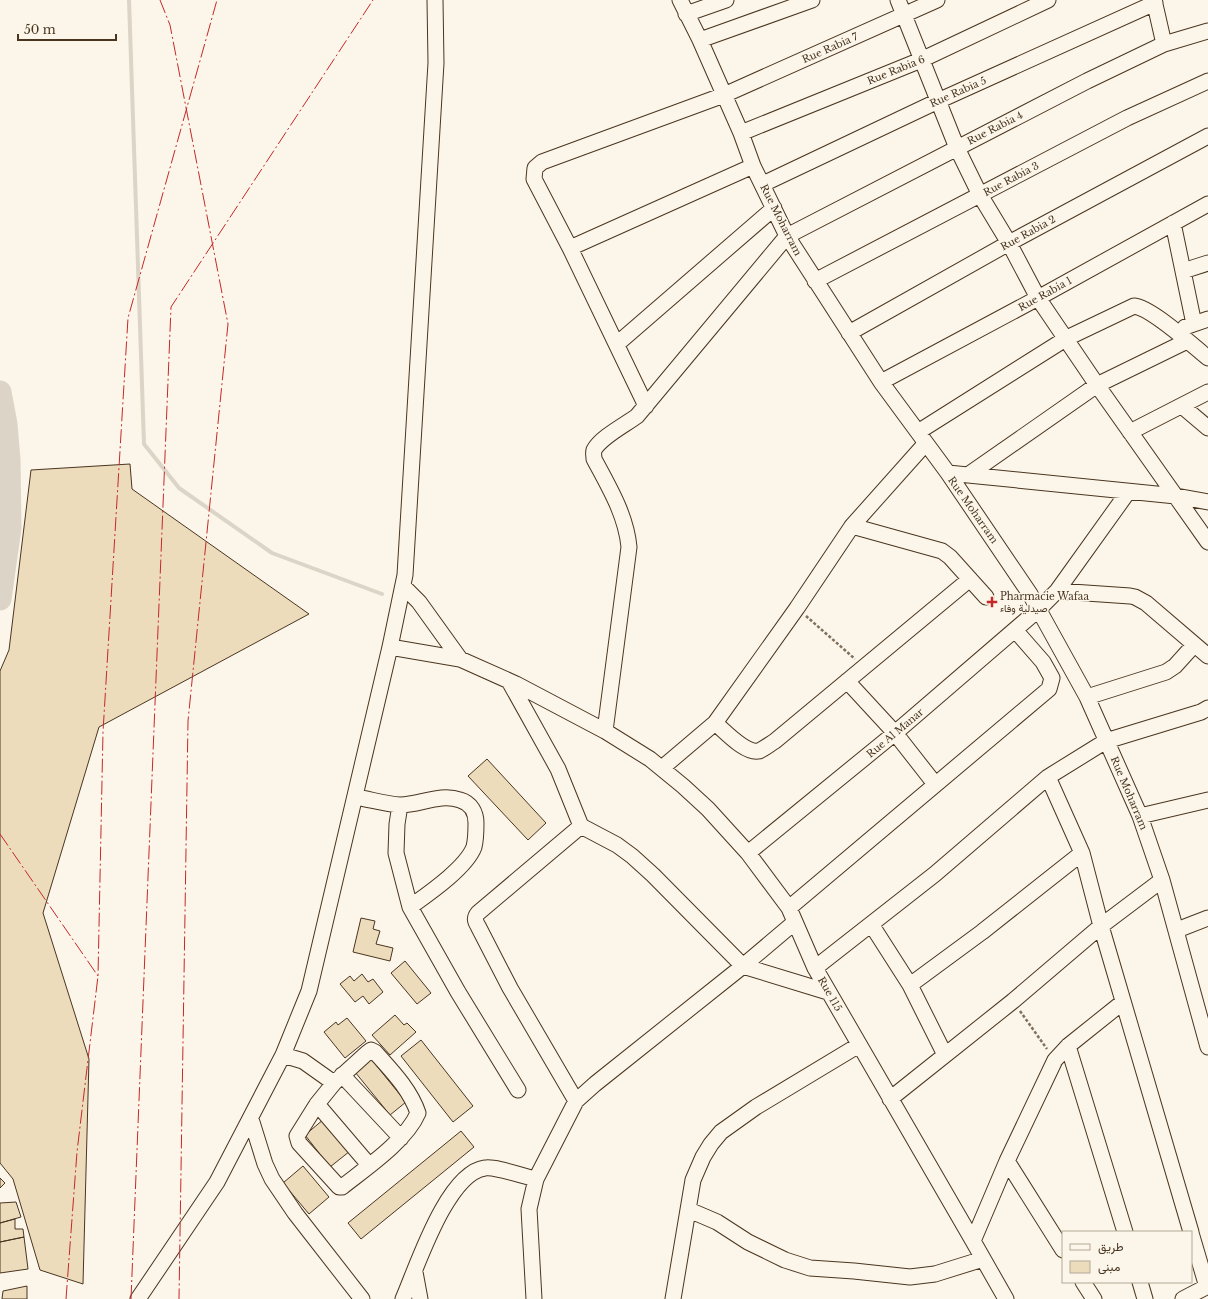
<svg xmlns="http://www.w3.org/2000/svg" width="1208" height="1299" viewBox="0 0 1208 1299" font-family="'Libre Baskerville',Vazirmatn,serif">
<rect width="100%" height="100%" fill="#fbf6e9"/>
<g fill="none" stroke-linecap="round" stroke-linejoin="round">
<path stroke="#dcd4c6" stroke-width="4" d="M129,0L144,444L179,488L272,553L382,594"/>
<path stroke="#dcd4c6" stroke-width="23" d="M0,392L6,424L9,460L10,528L0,599"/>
</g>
<path fill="#ecdcbc" stroke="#4a3520" d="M130,464L132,489L309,614L99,727L43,913L89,1059L83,1284L40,1270L13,1179L0,1163V671L9,650L31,470Z
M487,759L546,823L528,840L468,776Z
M361,918L375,921L373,929L380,931L376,944L393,948L390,961L353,952Z
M405,961L431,993L417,1004L391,973Z
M362,974L368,982L373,979L383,992L369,1004L363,996L355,1002L340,984L350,976L354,981Z
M395,1015L404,1025L407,1023L416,1032L390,1055L372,1035Z
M347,1018L366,1041L345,1058L324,1032L336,1022L338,1025Z
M421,1040L473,1106L453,1122L401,1056Z
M371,1059L406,1102L390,1115L355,1072Z
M324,1119L350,1151L330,1167L305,1135Z
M461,1131L474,1147L361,1239L348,1223Z
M303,1166L329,1197L309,1214L283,1183Z
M0,1178L5,1183L0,1188Z
M16,1202L21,1217L0,1223V1203Z
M15,1219V1229H23L24,1237L0,1242V1223Z
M24,1237L28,1269L0,1273V1242Z
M27,1286V1299H2L3,1291Z"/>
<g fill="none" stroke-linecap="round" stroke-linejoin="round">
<defs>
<path id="minor" d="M680,0L700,40L741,133L753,166L787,236L881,382L948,473L1030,594L1087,697L1140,816L1162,880L1208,1047
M898,0L957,148L980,195L1009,243L1038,298L1097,385L1208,542
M1154,0L1164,44
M686,14L726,0
M700,40L812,0
M741,133L921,60L1048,0
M763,184L938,101L1155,3
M1173,223L1194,324
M570,248L753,166
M1183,271L1208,263
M815,281L1127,118L1208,81
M1185,327L1208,319
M849,333L1009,243L1208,136
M617,344L774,208
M881,382L1038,298L1208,204
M646,406L570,248L534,179L535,168L542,162L724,95L937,0
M1182,406L1208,428
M918,432L1067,338L1134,306C1152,308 1192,345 1208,358
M1130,432L1208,392
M948,473L1176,496L1208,502
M968,475L1097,385L1187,341
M852,526L942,551L950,557L986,597
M403,586L419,602L460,659
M1057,591L1130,596L1135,597L1146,603L1208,656
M390,647L460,659L516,684L605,731L650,759L683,786L708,809L748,853L789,908L815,968L973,1241L1006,1299
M509,681L558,769L581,826L617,845L632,856L653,875L743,966L828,992
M847,681L895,733L935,784
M1087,697L1166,672L1175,666L1194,645
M715,723C725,731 745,754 759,751C764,749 770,744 775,741L970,579
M605,731L629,547C626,515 609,487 594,459C594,456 593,453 594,450C601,437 625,425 637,416L787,236L1087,81L1164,44L1208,31
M662,768L715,723L797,608L852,526L926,443
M1048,777L1082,853L1101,926L1191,1232
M355,797C369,799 385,804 400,805C420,805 440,793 460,800C471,803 476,813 476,823C476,831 476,839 474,847C466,868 428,894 410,907
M400,805L397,824L396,853L410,907L458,992L518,1090
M1140,816L1208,800
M748,853L895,733L1039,609L1057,591L1128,492
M789,908L1049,689L1052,678L1043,662L1015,630
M871,924L910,985L945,1055
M1177,930L1208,918
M815,968L935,874L1048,777L1106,741L1201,712L1208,708
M910,985L982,932L1082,853
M1068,1046L1125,1232
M371,1050L375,1052C391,1070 410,1089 418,1113C406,1141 366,1168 342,1187H339L299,1143L297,1136L317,1104L334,1083L367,1053Z
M283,1055L303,1061L334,1083
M342,1075L401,1138
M890,1099L1013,1001L1101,926L1162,880
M576,1101L510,988L478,926C475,921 474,918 478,913L581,826
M317,1104L369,1165
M251,1119L265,1164L272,1179L295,1213L362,1299
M1007,1161L1063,1250
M689,1210L717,1222L748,1242L785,1260L810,1268L854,1271L910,1277L935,1274L983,1259
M1191,1233L1207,1287
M973,1241L1007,1161L1055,1060L1068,1046L1123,1002
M415,1272L420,1299
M1083,1282L1094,1299
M1140,1282L1145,1299
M138,1299L217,1182L283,1055L309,991L390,647L405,575L436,63L435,0
M403,1299C417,1267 447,1173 485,1168C495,1166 525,1177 536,1179L576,1101L595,1084L743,966L795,922
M534,1299L529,1209L536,1179
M673,1299L693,1180L703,1157L711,1144L721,1132L756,1107L859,1045
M1183,1299L1208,1286"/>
</defs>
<use href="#minor" stroke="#4a3520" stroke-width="17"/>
<path stroke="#7f6f5c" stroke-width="2.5" stroke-dasharray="3 2" stroke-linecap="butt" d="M806,616L855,659
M1020,1011L1047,1049"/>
<use href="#minor" stroke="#fbf6e9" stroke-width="15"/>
<path stroke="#c62828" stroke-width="1" stroke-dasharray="14 3 2 3" stroke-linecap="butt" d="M160,0L170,25L228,324L188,721L179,1299
M0,834L98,976
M66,1299L77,1152L98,976L103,732L128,318L217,0
M131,1299L171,307L373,0"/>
</g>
<path fill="#c62828" stroke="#fbf6e9" stroke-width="1.5" d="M990 596h4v4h4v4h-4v4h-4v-4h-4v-4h4z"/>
<g text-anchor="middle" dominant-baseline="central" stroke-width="3" stroke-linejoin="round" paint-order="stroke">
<g font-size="10" fill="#4a3520" stroke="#fbf6e9">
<text transform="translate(830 48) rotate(-24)">Rue Rabia 7</text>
<text transform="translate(896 70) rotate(-22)">Rue Rabia 6</text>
<text transform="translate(958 92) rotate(-24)">Rue Rabia 5</text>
<text transform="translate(995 128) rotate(-27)">Rue Rabia 4</text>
<text transform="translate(1011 179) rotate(-28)">Rue Rabia 3</text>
<text transform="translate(781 220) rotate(63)">Rue Moharram</text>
<text transform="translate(1028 233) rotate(-29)">Rue Rabia 2</text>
<text transform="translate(1045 294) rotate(-29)">Rue Rabia 1</text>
<text transform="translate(973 510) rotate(55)">Rue Moharram</text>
<text transform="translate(895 733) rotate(-40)">Rue Al Manar</text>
<text transform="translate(1129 793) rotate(67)">Rue Moharram</text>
<text transform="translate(830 994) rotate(60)">Rue 115</text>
</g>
<g font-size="10" fill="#4a3520" stroke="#fbf6e9" text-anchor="start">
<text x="1000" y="596">Pharmacie Wafaa<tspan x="1000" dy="12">صيدلية وفاء</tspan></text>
</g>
</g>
<rect x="1062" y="1231" width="130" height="52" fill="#fbf6e9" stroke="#b4a999"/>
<rect x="1070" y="1244" width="20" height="6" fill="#fbf6e9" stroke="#b4a999"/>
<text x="1098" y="1251" font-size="12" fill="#4a3520">طريق</text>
<rect x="1070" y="1261" width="20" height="12" fill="#ecdcbc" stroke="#b4a999"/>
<text x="1098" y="1271" font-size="12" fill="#4a3520">مبنى</text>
<path d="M18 34v6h98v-6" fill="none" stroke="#4a3520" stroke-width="2"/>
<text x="24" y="34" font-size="12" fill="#4a3520" stroke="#fbf6e9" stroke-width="3" paint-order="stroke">50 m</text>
</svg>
